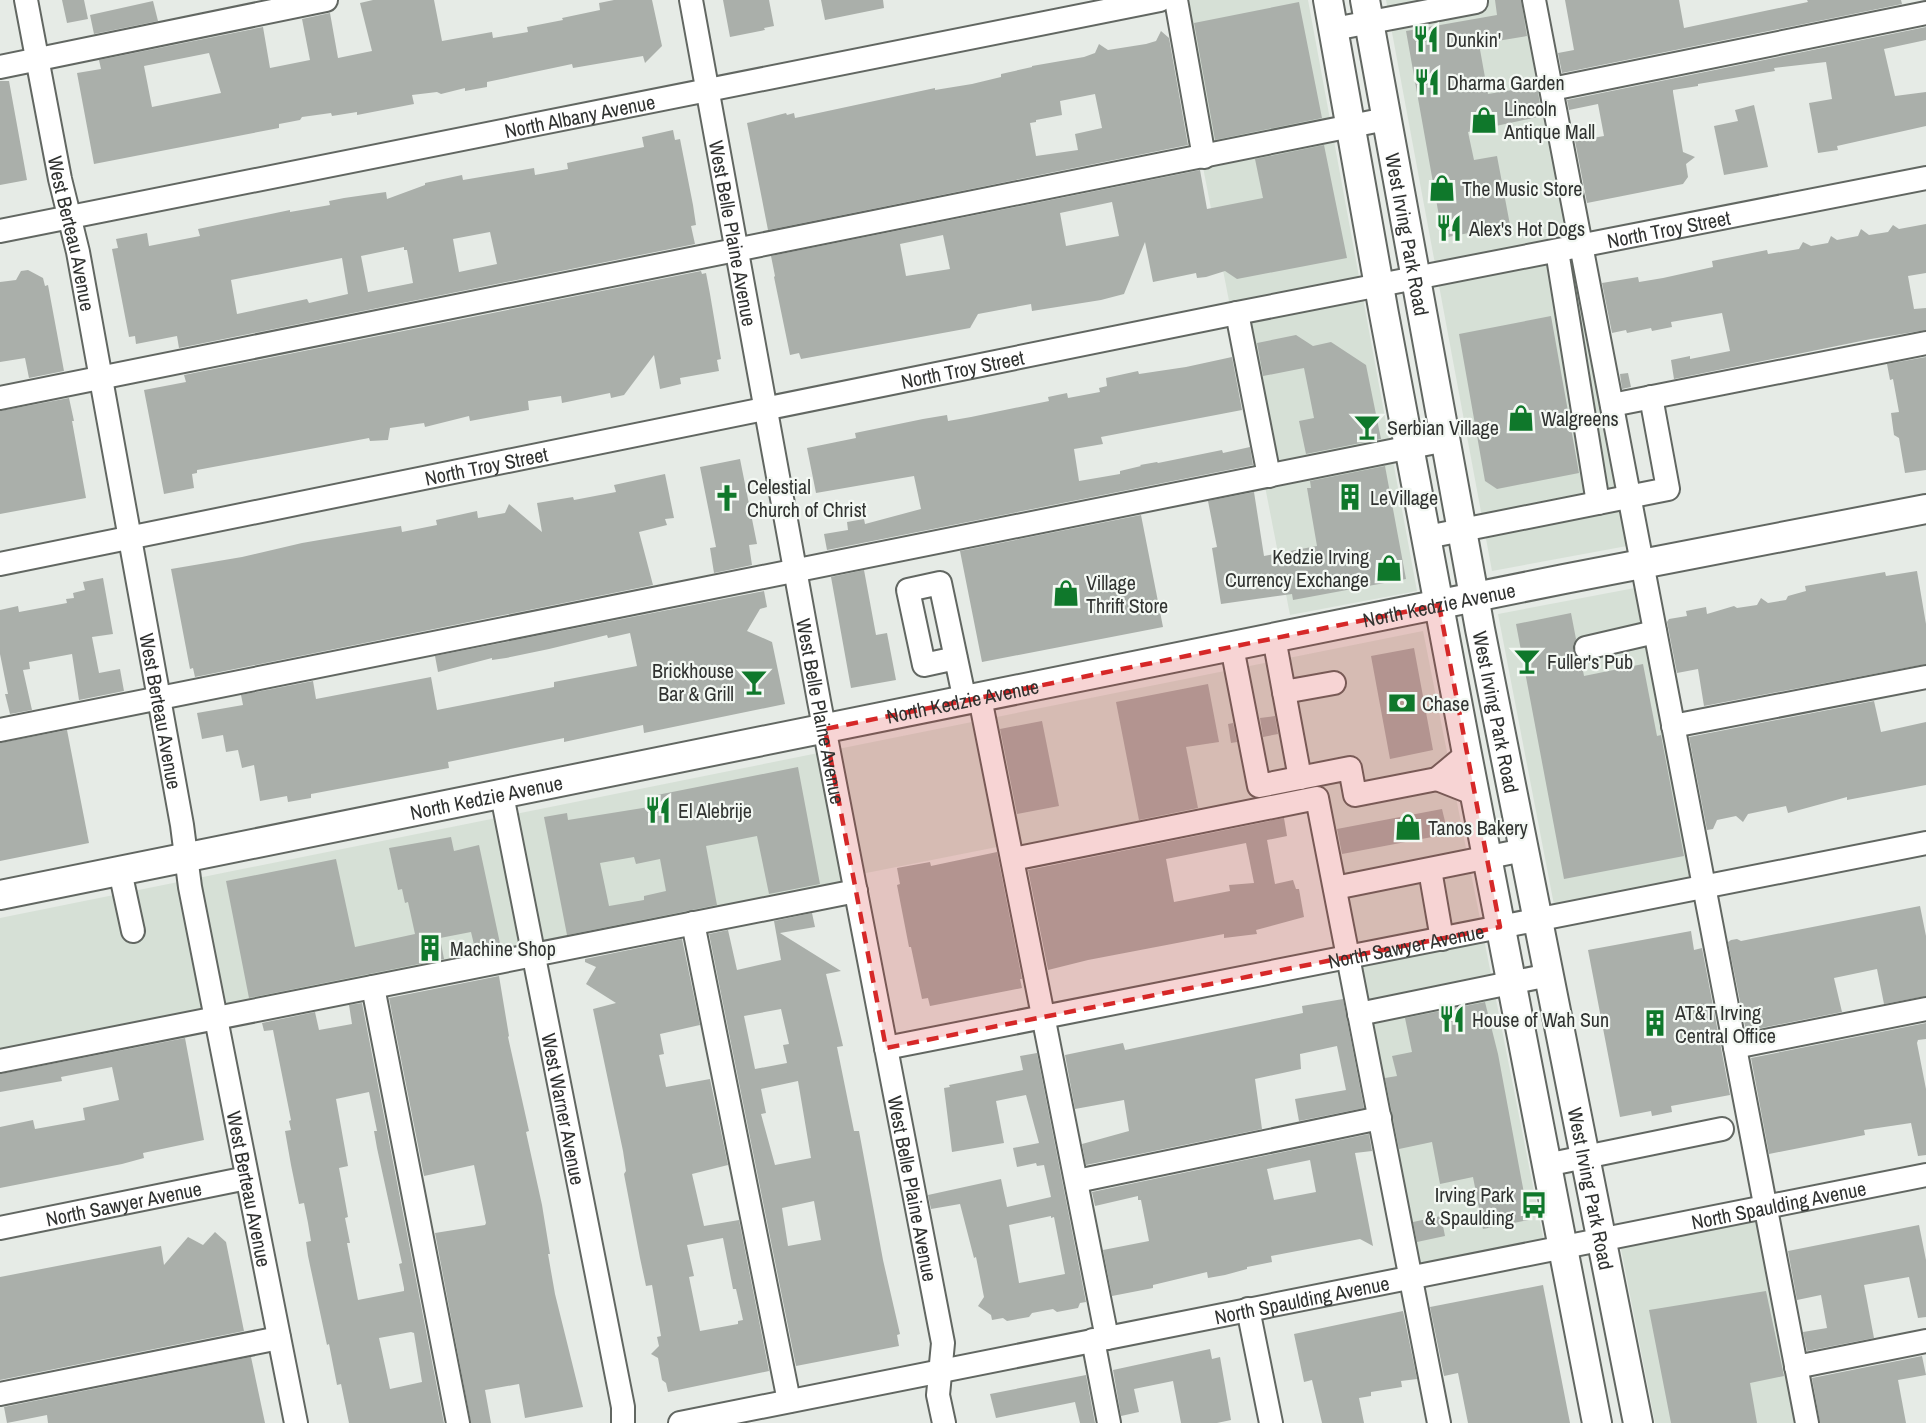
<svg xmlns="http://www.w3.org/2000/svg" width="1926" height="1423" viewBox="0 0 1926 1423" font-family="'Archivo Narrow',sans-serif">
<rect width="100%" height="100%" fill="#e6ebe6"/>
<path fill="#d6e0d6" d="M1179,0H1308L1417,591L1290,615L1202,162Z
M1386,0H1529L1627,546L1492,571Z
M1640,587L1698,880L1555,910L1498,614Z
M1423,631L1545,1247L1410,1275L1314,800L1014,855L1012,844L851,876L853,887L0,1059V918Z
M1764,1215L1805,1423H1655L1620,1244Z"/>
<path fill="#aaafaa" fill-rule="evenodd" d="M62,0H84L88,19L67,23Z
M373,0H434L442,41L492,32L493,38L528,32L527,27L563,20L562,18L600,10L599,3L614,0H652L662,46L645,63L643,56L573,68L572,64L487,82V87L465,91V88L441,94L437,92L412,95L414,104L357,115V112L332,116L331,113L302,117L300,120L279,124V128L94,164L77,73L101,69L99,60L263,27L270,68L310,60L302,19L330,13L338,58L372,51L360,3ZM209,53L221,93L152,107L144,66Z
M723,0H769L774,26L764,28L765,30L730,37Z
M821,0H883L884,8L825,20Z
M1495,0H1521L1527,36L1479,44L1488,94L1537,86L1542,116L1468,132L1474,160L1497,156L1510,225L1448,237L1442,233L1406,31L1497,15Z
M1565,0H1679L1684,28L1808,2L1807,0H1901L1902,4L1562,73L1558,53L1574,50Z
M153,1L158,21L94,34L90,15Z
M1299,2L1322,118L1215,140L1194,23Z
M1926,27V40L1884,49L1895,96L1926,92V126L1837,146L1838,150L1818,153L1809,103L1832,99L1826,62L1774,68L1775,71L1698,84V86L1673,90V92L1683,152L1695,157L1686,164L1688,177L1683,184L1587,203L1575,141L1604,136L1598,104L1569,110L1567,100Z
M1161,31L1169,38L1188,145L768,230L747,123L786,113L787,115L794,113L795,118L935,88V90L972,84L1001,77V74L1032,67V66L1084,57L1095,53L1099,44L1108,50L1146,44L1156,41ZM1095,94L1102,128L1075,134L1078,150L1036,156L1030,123L1036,122V120L1062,115L1060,101Z
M0,81H9L27,180L0,185Z
M1754,105L1768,167L1724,175L1714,126L1738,121L1735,110Z
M673,130L675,140L680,139L693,205L696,225L691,226L695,244L179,348L177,336L136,344L135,336L129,337L112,249L118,248L116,239L147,233L149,246L200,236L198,229L290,210V212L330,205L329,201L344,198L386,192L387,199L425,185V183L462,175L463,180L534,168L535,175L568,169L567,163L644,147L642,137ZM490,232L497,264L459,272L453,239ZM404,247V250H407L413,283L368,292L361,256ZM342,258L348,294L309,303L307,299L237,314L231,280Z
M1324,145L1347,258L1237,279L1225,271L1206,277L1197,278L1196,273L1153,282L1145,242L1124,294L1101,300L1032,311L1031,304L978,314L970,328L801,359L799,353L790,355L774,277L775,276L771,256L1200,170L1207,209L1263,198L1255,159ZM1112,202L1119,236L1066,246L1060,213ZM943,235L950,269L906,276L900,244Z
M1926,224V273L1908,276L1914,309L1926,308V330L1871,339L1674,379L1671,360L1690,356V359L1730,351L1722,313L1671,322L1672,327L1652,331L1651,328L1627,333L1626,330L1612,333L1602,283L1638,277L1639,282L1663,278L1713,267L1712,261L1767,250L1768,254L1799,249L1803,242L1811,246L1828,243L1831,236L1837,240L1858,236L1861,229L1869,235L1888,232L1893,225L1899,229Z
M28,270L43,278L45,286L48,285L64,371L29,378L25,358L0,362V282L16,280L21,271Z
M701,271L702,274L706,273L710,294L721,359L717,360L719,371L680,378L681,384L660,389L654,355L624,395L611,398L610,393L562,403L561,396L528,401L529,410L470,421L469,416L425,427L424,423L390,428L388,440L370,441L369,438L197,470V473L192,474L194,488L164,494L144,390L186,382L184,375Z
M1551,316L1579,473L1497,489L1485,481L1459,334Z
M1296,335L1313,346L1331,342L1366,365L1381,439L1306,454L1299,421L1314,418L1304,368L1263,376L1257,343Z
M1232,357L1242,410L1101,437L1103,444L1074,449L1079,481L1120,474V471L1141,466L1140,465L1157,462L1158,463L1222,450L1223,453L1250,447L1253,465L827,550L824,534L848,530L847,522L864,519L865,524L921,509L914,476L816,493L807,448L856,438L855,433L923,419L947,415L948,421L971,417L1049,401L1048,397L1067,393L1068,398L1100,392L1099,388L1107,386L1106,378L1138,371L1139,374L1186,367Z
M1926,357V470L1905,473L1899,438L1894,435L1891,413L1899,412L1893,379L1890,380L1887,364Z
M1628,373L1631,387L1622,389L1620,374Z
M69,398L74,421H72L86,498L0,514V411Z
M740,459L757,544L749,545L752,565L714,573L710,548L716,547L700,467Z
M1385,466L1406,579L1293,600L1292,594L1221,604L1212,548L1217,547L1208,501L1254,492L1264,556L1317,546L1307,488H1311L1310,481Z
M665,474L674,518L665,519L667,525L639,532L653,585L195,677L193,668L190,669L171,569L242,557L302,543L401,526L402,532L437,525L436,520L477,511L478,518L505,513L509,504L542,532L537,503L573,497L574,500L616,492L614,485Z
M1141,515L1163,627L982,662L960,551Z
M864,570L876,635L887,633L896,680L851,688L831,577Z
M1917,571L1926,624V664L1704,706L1698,669L1677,673L1667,622L1669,619L1687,616L1686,611L1706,607L1707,614L1734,606L1737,608L1757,605L1761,598L1768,603L1786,600L1788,596L1806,591L1805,586L1885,572L1886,576Z
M103,578L113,634L92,637L99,673L120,669L124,691L79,700L72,654L29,662L30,669L23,670L32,710L10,714L5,694H8L0,654V610L18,606L19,612L67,603L66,599L74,598L73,593L85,590L83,582Z
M764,591L767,607L760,609L747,631L772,642L785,704L644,733L643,725L564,742V738L448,762L449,768L311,794V798L288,802L287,796L260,801L254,765L242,768L238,750L226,752L223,735L202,739L197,713L243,705L241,695L313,681L316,699L431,677L437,710L554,687V682L637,666L630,633L608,638L607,635L549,649L506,658L492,660V658L438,672L435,656Z
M1571,613L1576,639L1573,645V650L1576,657L1581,660L1584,676L1643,664L1657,736L1661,735L1684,856L1564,879L1516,624Z
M1414,648L1433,750L1390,759L1371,656Z
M1208,684L1219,742L1186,747L1198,808L1139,820L1116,702Z
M1874,701L1881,732L1926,722V785L1847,800V797L1788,813L1786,806L1748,814L1743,822L1736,816L1717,820L1713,829L1707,830L1689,737Z
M1275,716L1278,734L1263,737L1260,718Z
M1042,721L1059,806L1017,814L1000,729Z
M1233,723L1237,742L1231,743L1228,724Z
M67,730L89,843L0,861V743Z
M798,767L820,884L769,894L757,836L706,846L717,905L567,935L544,817L567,813L568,820L649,807L647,797ZM634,857L636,864L660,859L666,891L644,896V900L609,906L600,863Z
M1442,809L1448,834L1342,854L1337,829Z
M1284,818L1287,836L1267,840L1275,884L1293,880L1296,889H1299L1304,917L1256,930L1257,934L1224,938V934L1088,960L1048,970L1028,870ZM1246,843L1254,883L1229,885L1230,891L1174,902L1166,859Z
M451,837L454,851L479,845L501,948L476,953L471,932L440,938L444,959L249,998L226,881L336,859L355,947L415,934L408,902L405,903L402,889L398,890L389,848Z
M997,852L1022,979H1020L1022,988L930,1006L928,998L922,999L911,947H909L897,885L900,884L897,868L930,862L931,866Z
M1920,906L1926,936V996L1884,1004L1877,969L1834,978L1842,1012L1746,1031L1728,942L1731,940L1737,939L1741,941Z
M812,913L815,927L780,933L841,971L826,974L843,1046L837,1047L854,1131H859L883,1260L900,1334L897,1335L899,1346L796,1366L709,934L728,930L737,970L781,960L774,921ZM781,1009L789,1044L783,1045L787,1063L755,1069L744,1016ZM798,1081L811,1158L775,1165L761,1114L766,1113L761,1089ZM814,1201L821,1240L788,1246L782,1208Z
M1691,931L1694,950L1702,948L1730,1095L1671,1106L1672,1112L1652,1116L1651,1111L1620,1117L1588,950Z
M682,939L700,1025L660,1034L664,1054L659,1055L666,1087L710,1079L728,1165L692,1174L704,1226L739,1220L769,1371L668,1392L666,1383L662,1380L658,1358L651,1354L659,1346L657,1337L661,1336L652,1285L646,1286L640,1258L624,1174L626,1171L623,1151L593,1009L616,1003L586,984L596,967L585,962V959ZM723,1238L733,1289H736L743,1320L738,1321V1324L700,1331L689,1277L694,1276L687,1245Z
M499,976L509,1036L508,1037L529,1131L526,1132L542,1205L550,1254H548L555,1294L583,1407L525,1418L519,1384L485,1390L491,1423H471L435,1233L485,1225L486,1223L474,1165L424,1176L389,998Z
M1343,999L1364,1108L1299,1121L1295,1099L1346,1090L1337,1046L1300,1054L1301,1069L1255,1079L1262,1129L1086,1165L1082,1144L1129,1131L1124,1100L1075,1109L1065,1055L1123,1043L1125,1050L1303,1013L1302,1006Z
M1485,1002L1498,1054L1529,1220L1483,1229L1473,1177L1440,1184L1432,1142L1399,1149L1385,1078L1397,1076L1392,1056L1412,1052L1405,1018Z
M362,1003L444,1423H349L341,1384L337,1385L329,1344L327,1345L308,1256L306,1242L311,1241L308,1223L304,1203L299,1204L291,1165L285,1131L291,1130L289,1121L291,1120L273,1030L264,1031L262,1023L315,1012L319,1030L352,1024L349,1005ZM369,1092L377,1131H374L377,1148L402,1263L399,1264L404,1288V1291L358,1300L347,1243H350L345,1218L348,1217L339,1168L348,1166L336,1099ZM411,1332L414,1333L422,1382L390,1389L379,1338Z
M1926,1023V1039L1918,1040L1917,1043L1926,1089V1155L1918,1156L1911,1123L1864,1130L1865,1135L1769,1154L1751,1058Z
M185,1038L204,1140L143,1153L144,1158L122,1164L0,1188V1127L33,1120L35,1129L85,1120L83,1108L119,1100L112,1067L61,1077L62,1081L0,1092V1074Z
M1037,1053L1086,1302L1080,1303L1078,1308L1057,1312L1053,1309L1032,1313L1029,1317L1007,1321L1003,1318L992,1320L991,1315L978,1306L984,1297L976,1257L974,1258L960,1204L931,1209L928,1195L1001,1179L1007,1207L1051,1197L1044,1165L1037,1166L1036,1163L1017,1167L1013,1148L1039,1143L1026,1095L996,1101L1004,1143L952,1152L944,1088L950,1087L949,1085L1023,1070L1020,1056ZM1051,1216V1218L1054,1217L1065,1274L1019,1283L1009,1225Z
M1369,1134L1372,1151L1355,1153L1373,1246L1360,1239L1271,1256L1272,1262L1247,1267V1269L1225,1275L1208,1278L1207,1272L1153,1285V1288L1112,1296L1103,1250L1149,1241L1141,1200H1138V1196L1095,1206L1092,1192ZM1310,1160L1316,1192L1274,1200L1267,1169Z
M1441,1216L1445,1236L1417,1242L1413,1222Z
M1919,1225L1926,1260V1317L1918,1318L1909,1277L1864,1285L1874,1338L1807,1351L1803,1332L1827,1328L1821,1295L1797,1300L1788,1251Z
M215,1232L226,1242L244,1331L0,1380V1277L161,1246L164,1265L188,1237L203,1245Z
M1543,1285L1570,1423H1468L1458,1373L1444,1376L1430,1307Z
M1766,1291L1784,1376L1750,1383L1757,1423H1671L1649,1310Z
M1403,1311L1417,1379L1401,1381L1402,1387L1371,1392V1396L1359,1398L1364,1423H1322L1312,1380L1304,1382L1294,1334Z
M1210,1349L1212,1359L1220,1357L1231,1420L1217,1423H1181L1173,1381L1134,1389L1139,1412L1121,1416L1113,1370Z
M1922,1356L1926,1375L1898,1380L1906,1423H1820L1812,1378Z
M251,1357L265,1423H48L47,1415L7,1423L4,1407Z
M1086,1375L1095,1423H1080L1075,1402L996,1418L990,1394Z"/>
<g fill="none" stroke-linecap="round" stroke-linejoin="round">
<defs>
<g id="minor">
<path id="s1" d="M26,0L60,179L78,252L182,825L190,887L296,1423"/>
<path id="s2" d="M691,0L819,701L943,1343L938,1395L944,1423"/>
<path d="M1176,0L1204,157"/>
<path d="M1534,0L1807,1423"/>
<path d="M1334,29L1476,2V0"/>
<path d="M0,67L326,0"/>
<path d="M1552,89L1926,13"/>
<path id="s3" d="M0,231L1160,0"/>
<path d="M1557,251L1598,503"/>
<path d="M1237,313L1269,476"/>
<path d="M0,398L1386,119"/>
<path d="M1612,405L1926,343"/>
<path d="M1427,537L1668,489L1651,397"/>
<path id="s4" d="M0,564L1237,313L1926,178"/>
<path d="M1274,638L1284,692L1334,683"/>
<path d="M1232,647L1259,786L1350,768L1355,795L1437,779"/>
<path d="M1586,648L1655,632"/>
<path d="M956,658L924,665L908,590L940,583L965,701"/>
<path d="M1284,692L1300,778"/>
<path d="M980,698L1107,1338"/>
<path d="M1673,726L1926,677"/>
<path d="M0,730L1446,440"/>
<path d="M1467,754L1437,779L1475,794"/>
<path id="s5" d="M502,795L623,1407V1423"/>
<path d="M1013,859L1317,798L1439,1423"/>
<path d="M1430,870L1442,939"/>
<path d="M120,871L133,931"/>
<path d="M1335,888L1524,850"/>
<path d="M693,923L789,1401"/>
<path d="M373,987L458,1423"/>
<path d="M1359,1014L1549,975"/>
<path d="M1735,1047L1926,1009"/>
<path id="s6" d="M886,1048L1926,843"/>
<path d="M0,1061L856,891"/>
<path d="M1546,1165L1722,1129"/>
<path d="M1077,1181L1380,1118"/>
<path id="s7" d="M0,1228L247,1178"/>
<path d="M1248,1309L1271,1423"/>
<path d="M1093,1340L1109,1423"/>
<path d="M1796,1367L1926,1341"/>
<path d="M0,1394L279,1338"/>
<path id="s8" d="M680,1423L1926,1175"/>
</g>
<g id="major">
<path d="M1328,0L1384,314L1467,754L1597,1423"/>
<path id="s9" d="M1365,0L1480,629L1638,1423"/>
<path id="s10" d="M0,895L1564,579L1926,509"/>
</g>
</defs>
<use href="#minor" stroke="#626762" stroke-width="26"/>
<use href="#major" stroke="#626762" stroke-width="32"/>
<use href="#minor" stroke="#fff" stroke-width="22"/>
<use href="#major" stroke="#fff" stroke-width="28"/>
</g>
<path fill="#d62828" fill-opacity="0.2" stroke="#d62828" stroke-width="4.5" stroke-dasharray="12 8" stroke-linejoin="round" d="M1439,605L1500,927L886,1048L825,729Z"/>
<defs>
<symbol id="restaurant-bare" viewBox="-9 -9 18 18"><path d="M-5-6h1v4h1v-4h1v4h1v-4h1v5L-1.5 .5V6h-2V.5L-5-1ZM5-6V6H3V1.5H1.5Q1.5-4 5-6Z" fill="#0f782b" stroke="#f3f8f3" stroke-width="2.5" paint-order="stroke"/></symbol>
<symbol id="shop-bare" viewBox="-9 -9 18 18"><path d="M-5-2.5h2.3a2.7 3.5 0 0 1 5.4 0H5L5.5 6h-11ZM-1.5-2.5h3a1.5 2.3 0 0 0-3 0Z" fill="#0f782b" stroke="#f3f8f3" stroke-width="2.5" paint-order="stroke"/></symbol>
<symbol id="bar-bare" viewBox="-9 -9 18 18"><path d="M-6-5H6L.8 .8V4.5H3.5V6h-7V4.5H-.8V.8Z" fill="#0f782b" stroke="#f3f8f3" stroke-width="2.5" paint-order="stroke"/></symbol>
<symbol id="building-bare" viewBox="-9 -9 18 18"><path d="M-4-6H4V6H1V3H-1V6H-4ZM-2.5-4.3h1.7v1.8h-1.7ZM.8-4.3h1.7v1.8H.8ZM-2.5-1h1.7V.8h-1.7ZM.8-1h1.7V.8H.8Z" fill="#0f782b" stroke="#f3f8f3" stroke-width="2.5" paint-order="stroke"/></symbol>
<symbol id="church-bare" viewBox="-9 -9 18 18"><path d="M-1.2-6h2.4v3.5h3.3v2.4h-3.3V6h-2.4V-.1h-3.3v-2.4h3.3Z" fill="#0f782b" stroke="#f3f8f3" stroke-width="2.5" paint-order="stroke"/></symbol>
<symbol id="bank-bare" viewBox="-9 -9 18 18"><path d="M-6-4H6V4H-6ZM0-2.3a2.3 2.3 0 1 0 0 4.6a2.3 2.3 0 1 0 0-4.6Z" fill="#0f782b" stroke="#f3f8f3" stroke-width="2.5" paint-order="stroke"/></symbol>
<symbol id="bus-bare" viewBox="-9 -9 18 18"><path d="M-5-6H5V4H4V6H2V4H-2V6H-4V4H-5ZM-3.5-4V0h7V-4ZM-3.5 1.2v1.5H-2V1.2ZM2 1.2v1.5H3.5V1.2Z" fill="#0f782b" stroke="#f3f8f3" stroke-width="2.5" paint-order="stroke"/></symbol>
</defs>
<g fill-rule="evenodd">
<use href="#restaurant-bare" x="1407" y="20" width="38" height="38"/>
<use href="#restaurant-bare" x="1408" y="63" width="38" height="38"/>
<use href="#shop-bare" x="1465" y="101" width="38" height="38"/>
<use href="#shop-bare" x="1423" y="169" width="38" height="38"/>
<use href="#restaurant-bare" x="1430" y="209" width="38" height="38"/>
<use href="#shop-bare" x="1502" y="399" width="38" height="38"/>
<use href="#bar-bare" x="1348" y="408" width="38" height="38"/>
<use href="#building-bare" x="1331" y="478" width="38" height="38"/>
<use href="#church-bare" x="708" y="479" width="38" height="38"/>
<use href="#shop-bare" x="1370" y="549" width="38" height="38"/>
<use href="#shop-bare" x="1047" y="574" width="38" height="38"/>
<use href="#bar-bare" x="1508" y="642" width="38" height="38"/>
<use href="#bar-bare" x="735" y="663" width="38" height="38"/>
<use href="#bank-bare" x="1383" y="684" width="38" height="38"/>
<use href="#restaurant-bare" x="639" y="791" width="38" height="38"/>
<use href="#shop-bare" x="1389" y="808" width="38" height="38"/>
<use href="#building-bare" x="411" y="929" width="38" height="38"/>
<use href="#restaurant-bare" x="1433" y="1000" width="38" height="38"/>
<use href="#building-bare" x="1636" y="1004" width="38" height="38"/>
<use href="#bus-bare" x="1515" y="1186" width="38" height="38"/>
</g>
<g text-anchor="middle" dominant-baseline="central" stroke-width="4.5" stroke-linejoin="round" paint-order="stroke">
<g font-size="20" fill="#303230" stroke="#f3f8f3" text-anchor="start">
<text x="1446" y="39">Dunkin'</text>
<text x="1447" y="82">Dharma Garden</text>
<text x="1504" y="108">Lincoln<tspan x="1504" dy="23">Antique Mall</tspan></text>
<text x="1462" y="188">The Music Store</text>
<text x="1469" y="228">Alex's Hot Dogs</text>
<text x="1541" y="418">Walgreens</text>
<text x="1387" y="427">Serbian Village</text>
<text x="747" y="486">Celestial<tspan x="747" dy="23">Church of Christ</tspan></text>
<text x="1370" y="497">LeVillage</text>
<text x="1369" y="556" text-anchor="end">Kedzie Irving<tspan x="1369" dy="23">Currency Exchange</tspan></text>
<text x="1086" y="582">Village<tspan x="1086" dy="23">Thrift Store</tspan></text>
<text x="1547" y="661">Fuller's Pub</text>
<text x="734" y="670" text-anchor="end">Brickhouse<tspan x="734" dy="23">Bar &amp; Grill</tspan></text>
<text x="1422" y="703">Chase</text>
<text x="678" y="810">El Alebrije</text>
<text x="1428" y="827">Tanos Bakery</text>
<text x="450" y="948">Machine Shop</text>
<text x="1675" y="1012">AT&amp;T Irving<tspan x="1675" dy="23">Central Office</tspan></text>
<text x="1472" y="1019">House of Wah Sun</text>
<text x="1514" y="1194" text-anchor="end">Irving Park<tspan x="1514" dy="23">&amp; Spaulding</tspan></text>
</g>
<g font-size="20" fill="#303230" stroke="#f3f8f3">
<text stroke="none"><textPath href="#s3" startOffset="591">North Albany Avenue</textPath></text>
<text stroke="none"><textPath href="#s4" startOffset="1702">North Troy Street</textPath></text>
<text stroke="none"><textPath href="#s1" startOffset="238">West Berteau Avenue</textPath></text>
<text stroke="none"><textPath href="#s2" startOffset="237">West Belle Plaine Avenue</textPath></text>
<text stroke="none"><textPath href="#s9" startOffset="238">West Irving Park Road</textPath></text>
<text stroke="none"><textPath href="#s4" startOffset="982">North Troy Street</textPath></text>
<text stroke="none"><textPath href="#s4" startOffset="496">North Troy Street</textPath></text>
<text stroke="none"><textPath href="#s10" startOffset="1468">North Kedzie Avenue</textPath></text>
<text stroke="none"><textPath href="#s10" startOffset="982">North Kedzie Avenue</textPath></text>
<text stroke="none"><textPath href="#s1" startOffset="724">West Berteau Avenue</textPath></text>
<text stroke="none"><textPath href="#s2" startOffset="723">West Belle Plaine Avenue</textPath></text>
<text stroke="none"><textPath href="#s9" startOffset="724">West Irving Park Road</textPath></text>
<text stroke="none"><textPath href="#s10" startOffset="496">North Kedzie Avenue</textPath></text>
<text stroke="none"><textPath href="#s6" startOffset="530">North Sawyer Avenue</textPath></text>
<text stroke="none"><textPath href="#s5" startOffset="320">West Warner Avenue</textPath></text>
<text stroke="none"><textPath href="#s1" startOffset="1210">West Berteau Avenue</textPath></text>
<text stroke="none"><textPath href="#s2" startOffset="1209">West Belle Plaine Avenue</textPath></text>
<text stroke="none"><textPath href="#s9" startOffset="1210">West Irving Park Road</textPath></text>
<text stroke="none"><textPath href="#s7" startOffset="126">North Sawyer Avenue</textPath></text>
<text stroke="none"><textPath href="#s8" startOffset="1120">North Spaulding Avenue</textPath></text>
<text stroke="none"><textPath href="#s8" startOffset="634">North Spaulding Avenue</textPath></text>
</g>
</g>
</svg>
